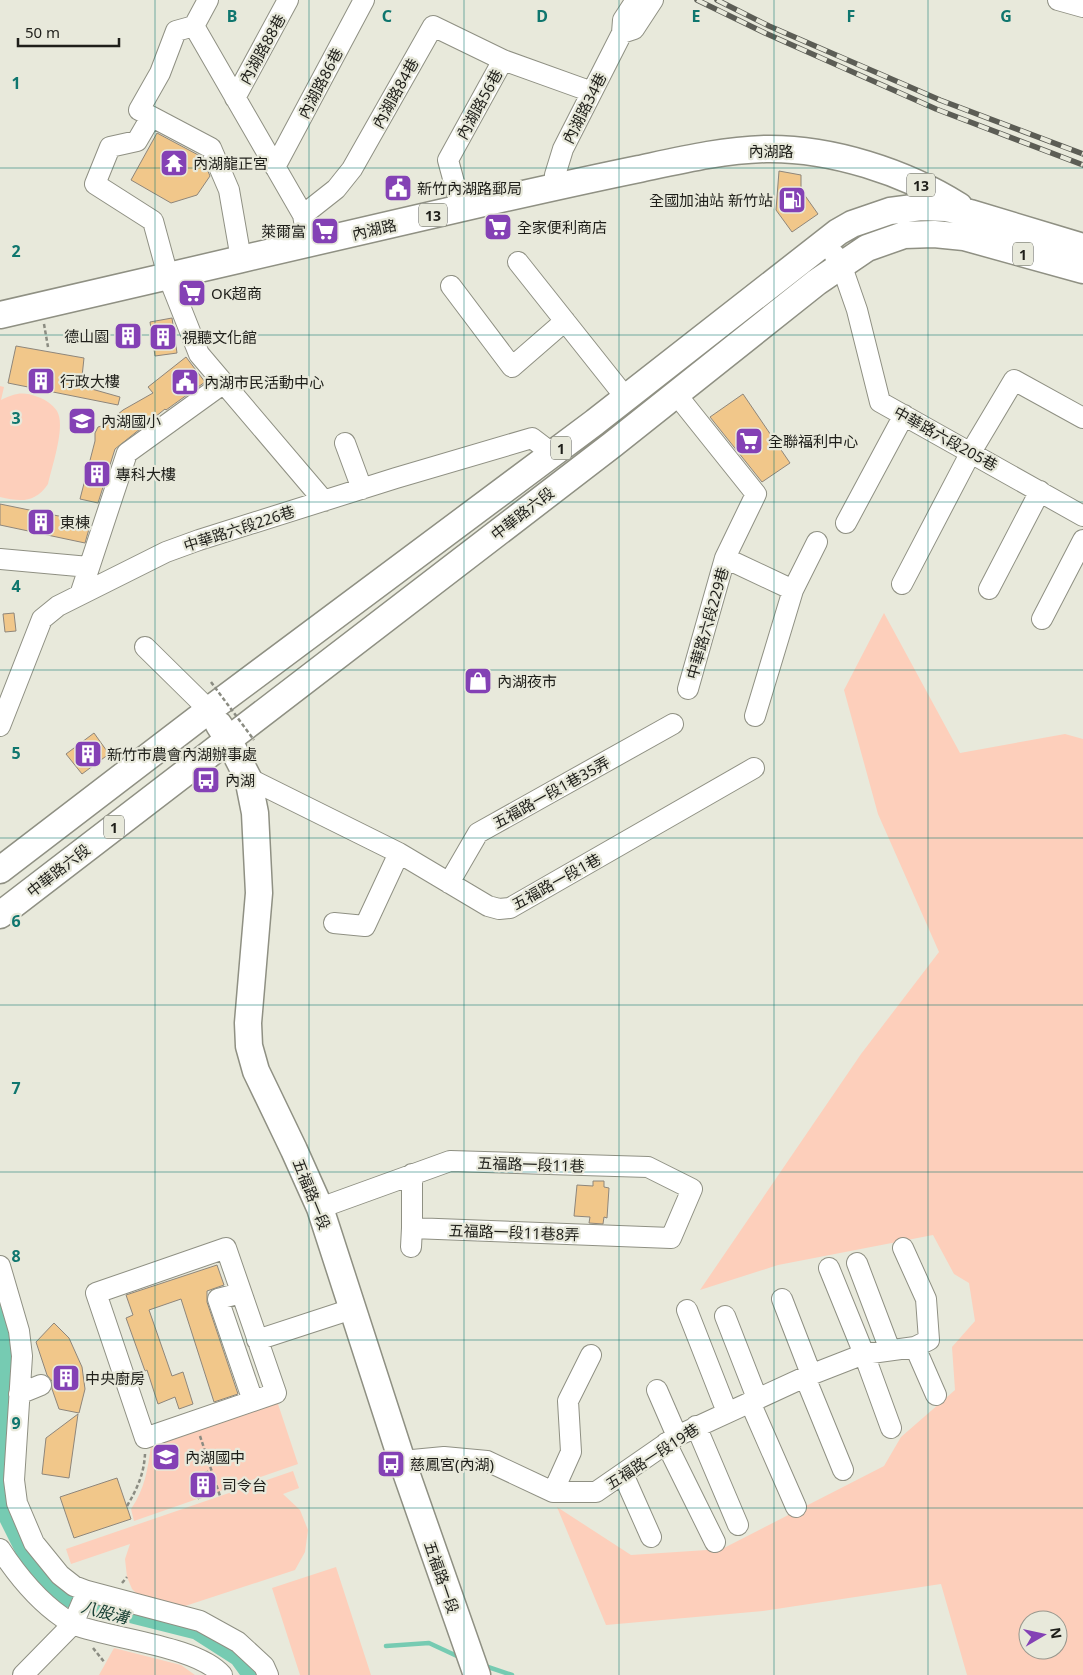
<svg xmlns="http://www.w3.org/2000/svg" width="1083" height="1675" viewBox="0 0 1083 1675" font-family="'Noto Sans','Noto Sans TC',sans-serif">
<rect width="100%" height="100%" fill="#e8e9db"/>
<path fill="#fdcfbb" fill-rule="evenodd" d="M0,386L4,387L1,400C15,393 23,391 38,397C45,399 53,405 57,411C66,426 52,466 48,484C35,503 21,502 0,497Z
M884,613L960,753L1065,734L1083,739V1675H967L941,1584L763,1611L606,1625L557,1507L631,1555L722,1549L884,1466L901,1437L955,1390L952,1347L975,1321L969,1283L954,1274L933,1235L778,1265L700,1290L861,1054L939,952L878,814L844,690ZM1028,1620H1058V1650H1028Z
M277,1401L298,1464L134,1521L131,1509C145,1489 148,1468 151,1445Z
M293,1471L299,1488L283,1494L300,1510L308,1530L305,1552L295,1570L176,1609L142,1599L132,1589L127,1577L125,1559L130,1544L71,1564L66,1549Z
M336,1567L371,1675H300L272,1588Z
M114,1648L181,1665L195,1675H99Z"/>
<path fill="#76cbb2" d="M0,1298L16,1353L6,1500L19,1530L61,1587L201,1627L238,1648L262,1675H240L232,1664L193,1639L58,1605L44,1592L17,1556L0,1522Z"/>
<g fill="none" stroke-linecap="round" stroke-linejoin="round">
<path stroke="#76cbb2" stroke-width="4.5" d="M386,1646L429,1643L457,1656
M482,1665L512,1675"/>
</g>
<path fill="#f1c78a" stroke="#8e867b" d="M157,133L202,157L210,176L197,195L171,203L131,180Z
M779,171L801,175V190L818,214L792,232L776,210Z
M172,318L177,353L155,356L150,322Z
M120,327L140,331L137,346L117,342Z
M16,346L84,358L81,386L120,397L118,405L8,383Z
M186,357L205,382L166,410L165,409L115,449L98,503L80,499L95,441V433L98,427L105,425L123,410L153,393L148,387Z
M743,394L790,463L762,482L710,417Z
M0,504L83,521L82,527L89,529L85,543L0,525Z
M14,613L16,631L5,632L3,614Z
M94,733L109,754L82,774L66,754Z
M593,1181H604V1187L609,1188L607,1218L604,1217L603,1224L589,1223L590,1217L574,1216L577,1185L593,1186Z
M217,1265L224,1285L207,1291V1302L238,1394L214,1402L181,1299L149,1310L172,1376L183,1372L193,1404L179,1409L175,1397L158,1404L147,1370L145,1371L126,1318L133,1315L126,1295Z
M54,1323L69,1338L82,1367L85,1389L79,1413L59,1409L52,1389V1381L47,1375L36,1342Z
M78,1414L69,1478L42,1474L46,1438Z
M208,1471L215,1493L198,1499L191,1477Z
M117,1478L131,1519L74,1538L60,1497Z"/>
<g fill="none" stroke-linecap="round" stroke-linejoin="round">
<defs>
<path id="minor" d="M208,0L194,26L176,31L160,73L139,110L211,148L229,190L241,259
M1058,0L1083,7
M194,26L303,215L308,244
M622,33L623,20L636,0
M235,98L288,0
M151,117L137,141L110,147L95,184L153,221L168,276L199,354L324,501
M275,167L364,0
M554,187L555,175L563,149L622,33L634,29L653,0
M461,208L448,160L503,60L592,92
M303,215L336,189L352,169L433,26L503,60
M834,254L841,264L857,310L880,402L1083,516
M518,262L626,398
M451,286L512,367L565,321
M676,394L756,494L725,558L793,590
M345,443L362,489
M846,523L904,415
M0,559L89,567
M902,584L971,452L1014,380L1083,418
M989,589L1040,491
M80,595L127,453L224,383
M1042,619L1083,540
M145,647L209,710
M688,689L725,558
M755,716L793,590L817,542
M0,726L42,619L58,606L166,552L199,540L396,478L532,438L553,454
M248,778L399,853L488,906L499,909L510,908L754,768
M449,883L478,833L673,724
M334,923L365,926L399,853
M320,1208L450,1161L648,1167L692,1189L671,1238L412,1228V1174
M411,1247L412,1228
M226,1248L276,1393L145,1438L96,1293Z
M857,1263L890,1350
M0,1266L19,1331L22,1356L14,1480L17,1503L34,1543L60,1575L74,1586L87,1591L200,1621L238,1642L264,1666L268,1675
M241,1293L218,1299L253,1401
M782,1299L811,1374
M687,1310L727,1412
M725,1316L757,1398
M257,1340L352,1309
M915,1347L936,1395
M805,1377L843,1470
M657,1390L677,1436
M19,1394L41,1385
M750,1402L796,1507
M696,1426L738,1525
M891,1428L864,1354L915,1347L929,1340L926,1299L903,1248
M666,1443L715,1542
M402,1461L444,1457L487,1461L553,1492H596L677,1436L805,1377L864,1354L829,1268
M623,1474L651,1537
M553,1492L571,1452L568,1401L591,1355
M0,1549C17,1575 36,1599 62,1617C66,1619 70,1623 75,1625C112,1639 197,1646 222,1675
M23,1675L73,1624L87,1591"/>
<path id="major" d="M0,315C160,278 319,241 479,204C532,192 585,180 639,169C681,160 723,150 766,149C831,148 905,172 959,206
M219,725L228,739L248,778L255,813L259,893L248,1023L249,1046L256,1071L294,1150L320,1208L402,1461L477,1675
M0,870L209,710L595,422L838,232L852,224L890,211L921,207L946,208L970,213L1083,247
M0,915L612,445L817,282L867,248L904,235L934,234L964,237L1083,270"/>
</defs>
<use href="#minor" stroke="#8f9083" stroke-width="22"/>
<use href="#major" stroke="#8f9083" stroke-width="29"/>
<path stroke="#8b8c82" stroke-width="2.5" stroke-dasharray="4 2.5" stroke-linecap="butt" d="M44,324L48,347
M200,1436L220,1496
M127,1506C137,1489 144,1474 145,1454
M122,1583L127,1577
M93,1648L105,1663"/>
<use href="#minor" stroke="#fff" stroke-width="20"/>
<use href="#major" stroke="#fff" stroke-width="26"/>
<defs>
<path id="rail" d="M697,0L765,33L936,109L1083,165
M717,0L769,26L940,100L1083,154"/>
</defs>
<use href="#rail" stroke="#5c5d55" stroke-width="5.5"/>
<use href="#rail" stroke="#e8e9db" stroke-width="4" stroke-dasharray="11" stroke-linecap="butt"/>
<path stroke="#8b8c82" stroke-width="2.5" stroke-dasharray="4 2.5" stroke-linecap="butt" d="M211,682L254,740"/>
</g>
<path fill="none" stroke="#0f766e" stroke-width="1" stroke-opacity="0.55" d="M155,0V1675M309,0V1675M464,0V1675M619,0V1675M774,0V1675M928,0V1675M0,168H1083M0,335H1083M0,502H1083M0,670H1083M0,838H1083M0,1005H1083M0,1172H1083M0,1340H1083M0,1508H1083"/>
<defs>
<symbol id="temple-square" viewBox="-11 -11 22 22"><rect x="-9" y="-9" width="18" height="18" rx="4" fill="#8441b5" stroke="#e8e9db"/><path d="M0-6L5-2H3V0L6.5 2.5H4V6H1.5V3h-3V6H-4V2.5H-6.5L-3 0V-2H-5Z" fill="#fff"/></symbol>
<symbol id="civic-square" viewBox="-11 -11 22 22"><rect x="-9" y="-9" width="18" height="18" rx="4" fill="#8441b5" stroke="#e8e9db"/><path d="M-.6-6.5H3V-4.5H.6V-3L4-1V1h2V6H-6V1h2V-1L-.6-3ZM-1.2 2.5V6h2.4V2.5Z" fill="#fff"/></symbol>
<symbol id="fuel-square" viewBox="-11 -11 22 22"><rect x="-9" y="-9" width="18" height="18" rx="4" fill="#8441b5" stroke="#e8e9db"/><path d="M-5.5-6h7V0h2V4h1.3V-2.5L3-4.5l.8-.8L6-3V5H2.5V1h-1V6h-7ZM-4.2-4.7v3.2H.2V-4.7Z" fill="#fff"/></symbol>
<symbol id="supermarket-square" viewBox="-11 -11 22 22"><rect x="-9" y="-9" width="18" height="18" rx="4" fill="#8441b5" stroke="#e8e9db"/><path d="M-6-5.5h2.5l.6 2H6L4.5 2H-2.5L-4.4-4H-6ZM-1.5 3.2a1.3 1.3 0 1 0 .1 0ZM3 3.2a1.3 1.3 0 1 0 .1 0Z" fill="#fff"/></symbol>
<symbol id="building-square" viewBox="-11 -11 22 22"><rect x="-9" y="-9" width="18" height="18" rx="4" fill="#8441b5" stroke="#e8e9db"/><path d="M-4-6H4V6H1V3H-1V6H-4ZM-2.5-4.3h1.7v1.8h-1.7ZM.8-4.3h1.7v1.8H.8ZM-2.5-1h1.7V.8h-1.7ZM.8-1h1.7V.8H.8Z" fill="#fff"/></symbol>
<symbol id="school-square" viewBox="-11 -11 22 22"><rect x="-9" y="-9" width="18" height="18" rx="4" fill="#8441b5" stroke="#e8e9db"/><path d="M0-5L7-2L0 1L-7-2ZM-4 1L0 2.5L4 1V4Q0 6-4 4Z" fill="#fff"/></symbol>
<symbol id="shop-square" viewBox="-11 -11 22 22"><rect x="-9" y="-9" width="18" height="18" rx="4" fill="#8441b5" stroke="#e8e9db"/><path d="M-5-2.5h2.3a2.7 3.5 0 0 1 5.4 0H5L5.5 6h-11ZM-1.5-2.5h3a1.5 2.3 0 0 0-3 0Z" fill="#fff"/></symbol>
<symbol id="bus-square" viewBox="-11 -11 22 22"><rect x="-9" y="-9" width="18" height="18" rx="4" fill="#8441b5" stroke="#e8e9db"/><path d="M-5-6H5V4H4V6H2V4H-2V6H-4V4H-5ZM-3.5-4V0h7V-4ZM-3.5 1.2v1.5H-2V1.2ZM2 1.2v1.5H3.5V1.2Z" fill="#fff"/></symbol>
</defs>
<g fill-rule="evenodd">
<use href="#temple-square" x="158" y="147" width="32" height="32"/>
<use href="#civic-square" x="382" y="172" width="32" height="32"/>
<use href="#fuel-square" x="776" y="184" width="32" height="32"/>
<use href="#supermarket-square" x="482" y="211" width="32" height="32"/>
<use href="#supermarket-square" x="309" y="215" width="32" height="32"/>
<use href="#supermarket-square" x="176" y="277" width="32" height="32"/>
<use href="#building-square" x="112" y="320" width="32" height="32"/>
<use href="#building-square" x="147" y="321" width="32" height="32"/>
<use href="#building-square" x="25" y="365" width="32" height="32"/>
<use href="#civic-square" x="169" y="366" width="32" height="32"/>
<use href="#school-square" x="66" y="405" width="32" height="32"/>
<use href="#supermarket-square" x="733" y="425" width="32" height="32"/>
<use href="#building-square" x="81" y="458" width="32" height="32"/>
<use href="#building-square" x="25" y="506" width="32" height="32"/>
<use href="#shop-square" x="462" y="665" width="32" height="32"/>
<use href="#building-square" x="72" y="738" width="32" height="32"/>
<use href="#bus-square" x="190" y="764" width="32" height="32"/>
<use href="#building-square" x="50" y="1362" width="32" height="32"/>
<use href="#school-square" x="150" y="1441" width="32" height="32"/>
<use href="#bus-square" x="375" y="1448" width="32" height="32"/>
<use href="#building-square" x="187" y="1469" width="32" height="32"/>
</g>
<g text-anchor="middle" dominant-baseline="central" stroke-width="4.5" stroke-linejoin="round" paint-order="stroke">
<g fill="#e8e9db" stroke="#5b5c54" stroke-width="1">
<rect x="907" y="173.5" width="28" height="23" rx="4"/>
<rect x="419" y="203.5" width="28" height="23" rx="4"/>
<rect x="1013" y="242.5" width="20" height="23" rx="4"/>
<rect x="551" y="436.5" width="20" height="23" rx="4"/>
<rect x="104" y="815.5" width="20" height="23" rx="4"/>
</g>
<g font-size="14" font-weight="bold" fill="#1f1f1a">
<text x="921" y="185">13</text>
<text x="433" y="215">13</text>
<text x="1023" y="254">1</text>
<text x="561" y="448">1</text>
<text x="114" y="827">1</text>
</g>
<g font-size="15" fill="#1f1f1a" stroke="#e8e9db">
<text transform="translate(262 49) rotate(-61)">內湖路88巷</text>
<text transform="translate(320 83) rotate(-62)">內湖路86巷</text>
<text transform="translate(395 93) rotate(-61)">內湖路84巷</text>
<text transform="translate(479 104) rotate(-61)">內湖路56巷</text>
<text transform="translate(584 108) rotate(-63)">內湖路34巷</text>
<text x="771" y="151">內湖路</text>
<text transform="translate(374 229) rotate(-13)">內湖路</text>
<text transform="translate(946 438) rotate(29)">中華路六段205巷</text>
<text transform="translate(522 513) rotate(-38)">中華路六段</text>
<text transform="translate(239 528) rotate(-18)">中華路六段226巷</text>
<text transform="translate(707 623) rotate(-74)">中華路六段229巷</text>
<text transform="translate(551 792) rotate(-29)">五福路一段1巷35弄</text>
<text transform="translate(58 870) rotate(-38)">中華路六段</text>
<text transform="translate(556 881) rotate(-29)">五福路一段1巷</text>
<text transform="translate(531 1164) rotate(2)">五福路一段11巷</text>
<text transform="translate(312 1194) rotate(68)">五福路一段</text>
<text transform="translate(514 1232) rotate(2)">五福路一段11巷8弄</text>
<text transform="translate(652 1456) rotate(-33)">五福路一段19巷</text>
<text transform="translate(442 1577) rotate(71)">五福路一段</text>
</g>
<g font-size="15" fill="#1f1f1a" stroke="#e8e9db" text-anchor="start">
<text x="193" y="163">內湖龍正宮</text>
<text x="417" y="188">新竹內湖路郵局</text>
<text x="773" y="200" text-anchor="end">全國加油站 新竹站</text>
<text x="517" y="227">全家便利商店</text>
<text x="306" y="231" text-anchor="end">萊爾富</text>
<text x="211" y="293">OK超商</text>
<text x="109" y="336" text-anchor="end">德山園</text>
<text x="182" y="337">視聽文化館</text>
<text x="60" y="381">行政大樓</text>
<text x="204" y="382">內湖市民活動中心</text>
<text x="101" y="421">內湖國小</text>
<text x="768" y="441">全聯福利中心</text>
<text x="116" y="474">專科大樓</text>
<text x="60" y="522">東棟</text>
<text x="497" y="681">內湖夜市</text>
<text x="107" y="754">新竹市農會內湖辦事處</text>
<text x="225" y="780">內湖</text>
<text x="85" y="1378">中央廚房</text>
<text x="185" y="1457">內湖國中</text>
<text x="410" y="1464">慈鳳宮(內湖)</text>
<text x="222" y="1485">司令台</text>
</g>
<g font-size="16" font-style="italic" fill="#194035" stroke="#e8e9db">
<text transform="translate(105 1612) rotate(15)">八股溝</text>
</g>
</g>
<g font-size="16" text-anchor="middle" font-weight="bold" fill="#0f766e" stroke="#e8e9db" stroke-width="4.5" stroke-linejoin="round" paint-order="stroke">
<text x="232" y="22">B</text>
<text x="387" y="22">C</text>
<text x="542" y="22">D</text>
<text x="696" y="22">E</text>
<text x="851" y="22">F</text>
<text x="1006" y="22">G</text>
<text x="16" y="89">1</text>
<text x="16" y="257">2</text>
<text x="16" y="424">3</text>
<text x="16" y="592">4</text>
<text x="16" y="759">5</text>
<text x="16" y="927">6</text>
<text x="16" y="1094">7</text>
<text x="16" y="1262">8</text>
<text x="16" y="1429">9</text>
</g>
<g transform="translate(1043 1635) rotate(81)"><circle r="24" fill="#e8e9db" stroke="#98988e"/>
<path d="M0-4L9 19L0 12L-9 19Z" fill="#8441b5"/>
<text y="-8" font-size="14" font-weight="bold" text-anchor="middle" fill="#1f1f1a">N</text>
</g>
<path d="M18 38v8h101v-8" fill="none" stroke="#1f1f1a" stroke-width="2.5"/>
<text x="25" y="38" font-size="15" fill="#1f1f1a" stroke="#e8e9db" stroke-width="4" paint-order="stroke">50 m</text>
</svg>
